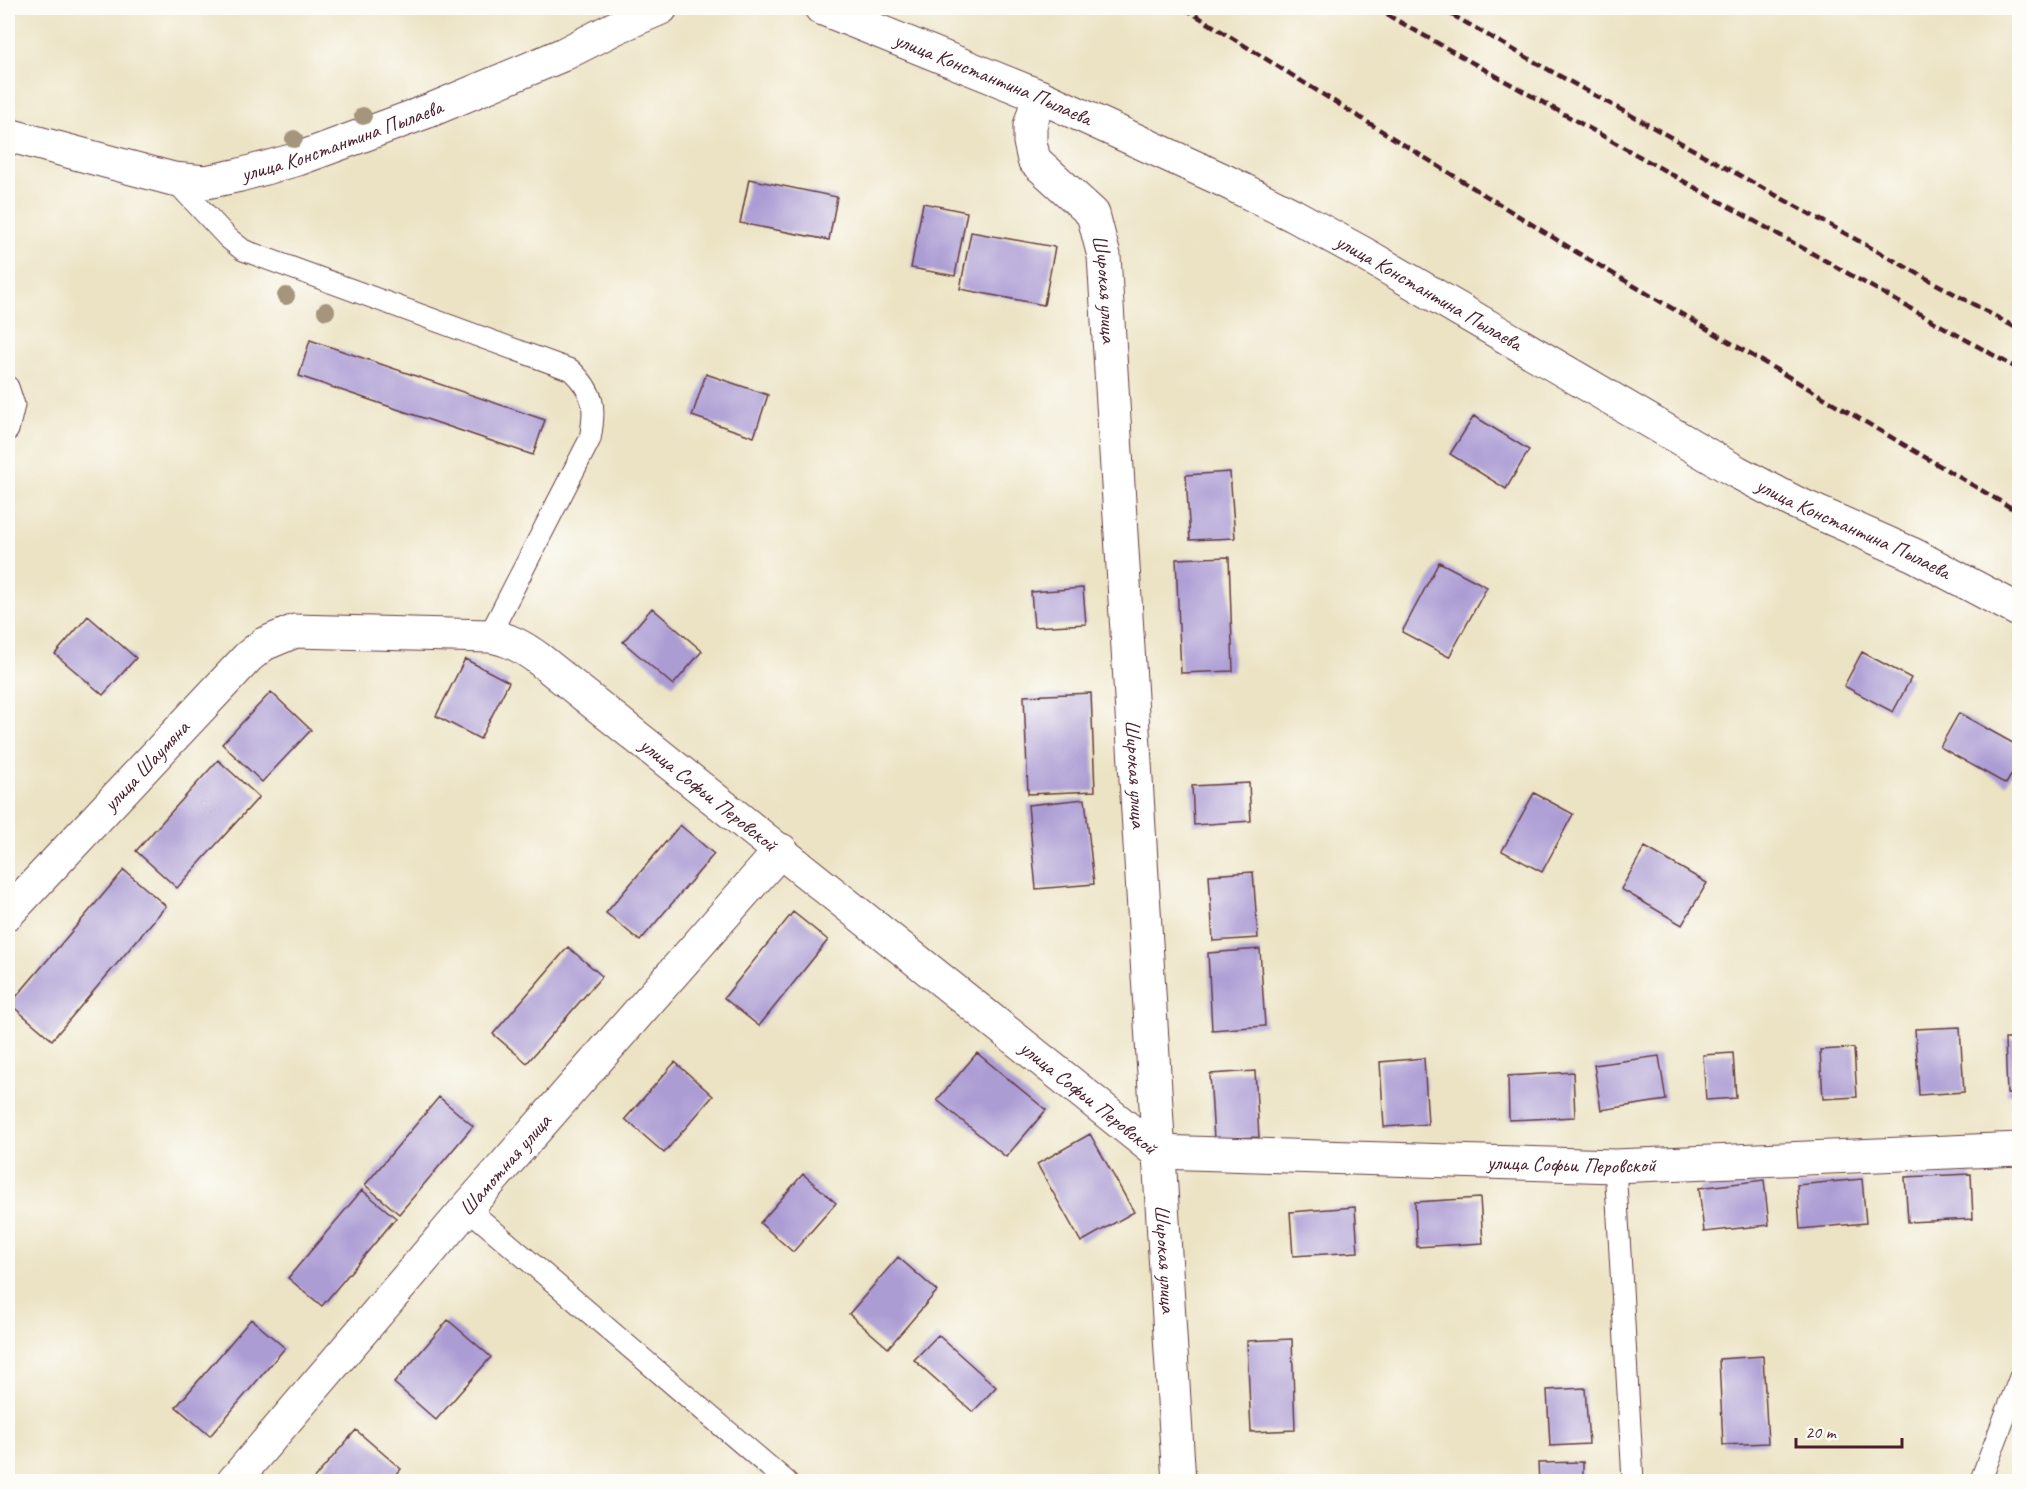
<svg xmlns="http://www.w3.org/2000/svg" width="2027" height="1489" viewBox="0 0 2027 1489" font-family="Caveat,sans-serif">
<rect width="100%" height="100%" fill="#fdfcf7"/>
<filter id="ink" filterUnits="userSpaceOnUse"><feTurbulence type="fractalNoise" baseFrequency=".0167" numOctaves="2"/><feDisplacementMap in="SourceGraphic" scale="12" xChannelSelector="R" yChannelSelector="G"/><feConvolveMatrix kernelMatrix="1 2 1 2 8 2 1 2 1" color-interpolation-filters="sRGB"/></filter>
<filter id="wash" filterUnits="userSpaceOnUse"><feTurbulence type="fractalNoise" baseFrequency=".008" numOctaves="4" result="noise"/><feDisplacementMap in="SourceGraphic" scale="24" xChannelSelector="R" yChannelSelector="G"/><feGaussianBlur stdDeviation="1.35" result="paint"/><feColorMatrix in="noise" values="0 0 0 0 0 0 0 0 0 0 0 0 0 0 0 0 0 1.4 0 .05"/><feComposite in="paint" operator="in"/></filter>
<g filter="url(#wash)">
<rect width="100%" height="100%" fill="#ece3c4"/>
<g id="blocks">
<path fill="#ac9cd4" d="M749,179L837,197L829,240L740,223Z
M923,203L967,212L955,276L911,268Z
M971,232L1055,247L1044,305L960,289Z
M310,340L545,420L533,455L299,376Z
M706,374L768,395L754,437L692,416Z
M1474,416L1529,450L1506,489L1450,454Z
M1230,472L1235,538L1190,540L1186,475Z
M1229,557L1233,671L1181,673L1176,559Z
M1439,562L1487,587L1449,657L1402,632Z
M1083,588L1086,624L1034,627L1031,592Z
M652,608L702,651L673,685L623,642Z
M88,616L136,658L103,695L55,654Z
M1862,652L1911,678L1893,712L1844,686Z
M465,659L509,682L480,739L436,716Z
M271,692L311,730L262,782L222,744Z
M1091,693L1095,791L1028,794L1024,696Z
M1959,713L2020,747V760L2006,784L1940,747Z
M218,760L259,797L177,888L136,851Z
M1249,783L1251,821L1194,825L1192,786Z
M1534,793L1573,814L1542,872L1502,851Z
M1085,799L1094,884L1036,889L1028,805Z
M680,825L714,854L640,941L606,913Z
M1645,847L1707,883L1682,925L1621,889Z
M124,870L166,906L52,1040L10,1004Z
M1253,872L1258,938L1213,941L1209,875Z
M793,912L828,940L759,1026L724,998Z
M568,947L602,976L527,1063L493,1034Z
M1260,949L1265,1026L1212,1030L1208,953Z
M1960,1027L1964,1092L1919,1095L1915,1029Z
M2005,1039H2020V1094H2007Z
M1854,1048L1857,1097L1823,1099L1820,1050Z
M977,1053L1046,1110L1006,1157L937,1100Z
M1733,1053L1736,1098L1706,1100L1703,1055Z
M1659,1056L1666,1100L1601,1110L1594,1065Z
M1424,1058L1428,1124L1384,1127L1380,1062Z
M675,1062L713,1096L664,1153L625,1119Z
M1255,1071L1259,1137L1214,1139L1210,1074Z
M1573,1072L1575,1117L1509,1120L1508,1076Z
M439,1097L473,1126L399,1214L365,1185Z
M1090,1134L1134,1212L1081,1242L1037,1164Z
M803,1174L836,1203L793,1252L760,1223Z
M1971,1174L1973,1219L1908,1222L1905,1177Z
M1862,1179L1866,1223L1800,1229L1797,1185Z
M1764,1180L1769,1225L1704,1232L1699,1188Z
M362,1190L396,1218L322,1306L288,1278Z
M1480,1198L1483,1243L1417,1247L1415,1202Z
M1355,1207L1358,1252L1293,1256L1290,1212Z
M898,1257L937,1291L888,1348L849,1314Z
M251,1319L285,1348L210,1436L176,1407Z
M448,1320L491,1357L436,1420L394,1383Z
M938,1335L996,1387L973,1412L914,1360Z
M1292,1339L1295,1430L1251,1432L1247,1341Z
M1763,1356L1768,1443L1723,1445L1719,1359Z
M1585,1388L1589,1444L1550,1446L1547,1390Z
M356,1430L401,1469L390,1482H311Z
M1583,1462V1482H1539L1538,1463Z"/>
</g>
</g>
<g filter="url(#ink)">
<use href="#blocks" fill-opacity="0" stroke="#623c42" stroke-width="1.5"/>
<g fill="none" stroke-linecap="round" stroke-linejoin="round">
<defs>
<path id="service" d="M173,179L228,238L243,250L571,370C595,393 596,407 590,439L489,636
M8,387L14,405L8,430
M1615,1166L1633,1480
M467,1208L787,1482
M1980,1482L2020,1377"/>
<g id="minor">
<path id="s1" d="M821,8L1039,96L1223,180L1293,215L1366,255L1737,472L1794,502L1914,555L2020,611"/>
<path id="s2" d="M1039,96L1030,126V142L1034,160L1093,214L1104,256L1179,1482"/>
<path id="s3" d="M8,135L173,179L206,182L240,175L298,159L431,110L562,55L617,27L661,8"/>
<path id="s4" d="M8,913L248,657L264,644L295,631L489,636C509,639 523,647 539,659L1157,1152L1615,1166L2020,1149"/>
<path id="s5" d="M233,1482L467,1208L781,850"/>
</g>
</defs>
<use href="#service" stroke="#623c42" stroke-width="23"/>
<use href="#minor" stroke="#623c42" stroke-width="35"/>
<use href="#service" stroke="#fff" stroke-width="21"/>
<use href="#minor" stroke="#fff" stroke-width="33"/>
<path stroke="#4a1f2b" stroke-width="4.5" stroke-dasharray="9 4.5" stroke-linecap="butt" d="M1184,8L1578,253L2020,513
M1375,8L2020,370
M1440,8L1549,70L2020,330"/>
</g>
<g fill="#a4957c">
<circle cx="363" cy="116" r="9"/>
<circle cx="294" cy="139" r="9"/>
<circle cx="286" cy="296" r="9"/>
<circle cx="326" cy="311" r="9"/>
</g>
</g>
<g text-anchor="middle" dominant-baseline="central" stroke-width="4.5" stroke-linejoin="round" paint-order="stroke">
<g font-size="21" fill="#4a1f2b" stroke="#fdfcf7">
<text stroke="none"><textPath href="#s1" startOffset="186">улица Константина Пылаева</textPath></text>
<text stroke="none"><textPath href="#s3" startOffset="346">улица Константина Пылаева</textPath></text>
<text stroke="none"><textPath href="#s2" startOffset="222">Широкая улица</textPath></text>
<text stroke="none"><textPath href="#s1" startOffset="672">улица Константина Пылаева</textPath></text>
<text stroke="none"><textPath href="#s1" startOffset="1158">улица Константина Пылаева</textPath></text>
<text stroke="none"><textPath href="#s4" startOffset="202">улица Шаумяна</textPath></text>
<text stroke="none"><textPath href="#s2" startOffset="708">Широкая улица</textPath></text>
<text stroke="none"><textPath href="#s4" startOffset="872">улица Софьи Перовской</textPath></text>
<text stroke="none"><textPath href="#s4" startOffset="1358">улица Софьи Перовской</textPath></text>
<text stroke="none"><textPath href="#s4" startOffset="1860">улица Софьи Перовской</textPath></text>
<text stroke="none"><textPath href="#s5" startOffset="418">Шамотная улица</textPath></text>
<text stroke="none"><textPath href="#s2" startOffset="1194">Широкая улица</textPath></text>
</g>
</g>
<rect width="2027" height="1489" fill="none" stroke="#fdfcf7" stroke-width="30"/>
<path d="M1796 1438v9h106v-9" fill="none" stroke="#4a1f2b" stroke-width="3"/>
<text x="1805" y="1438" font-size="18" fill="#4a1f2b" stroke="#fdfcf7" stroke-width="4.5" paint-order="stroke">20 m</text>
</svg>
